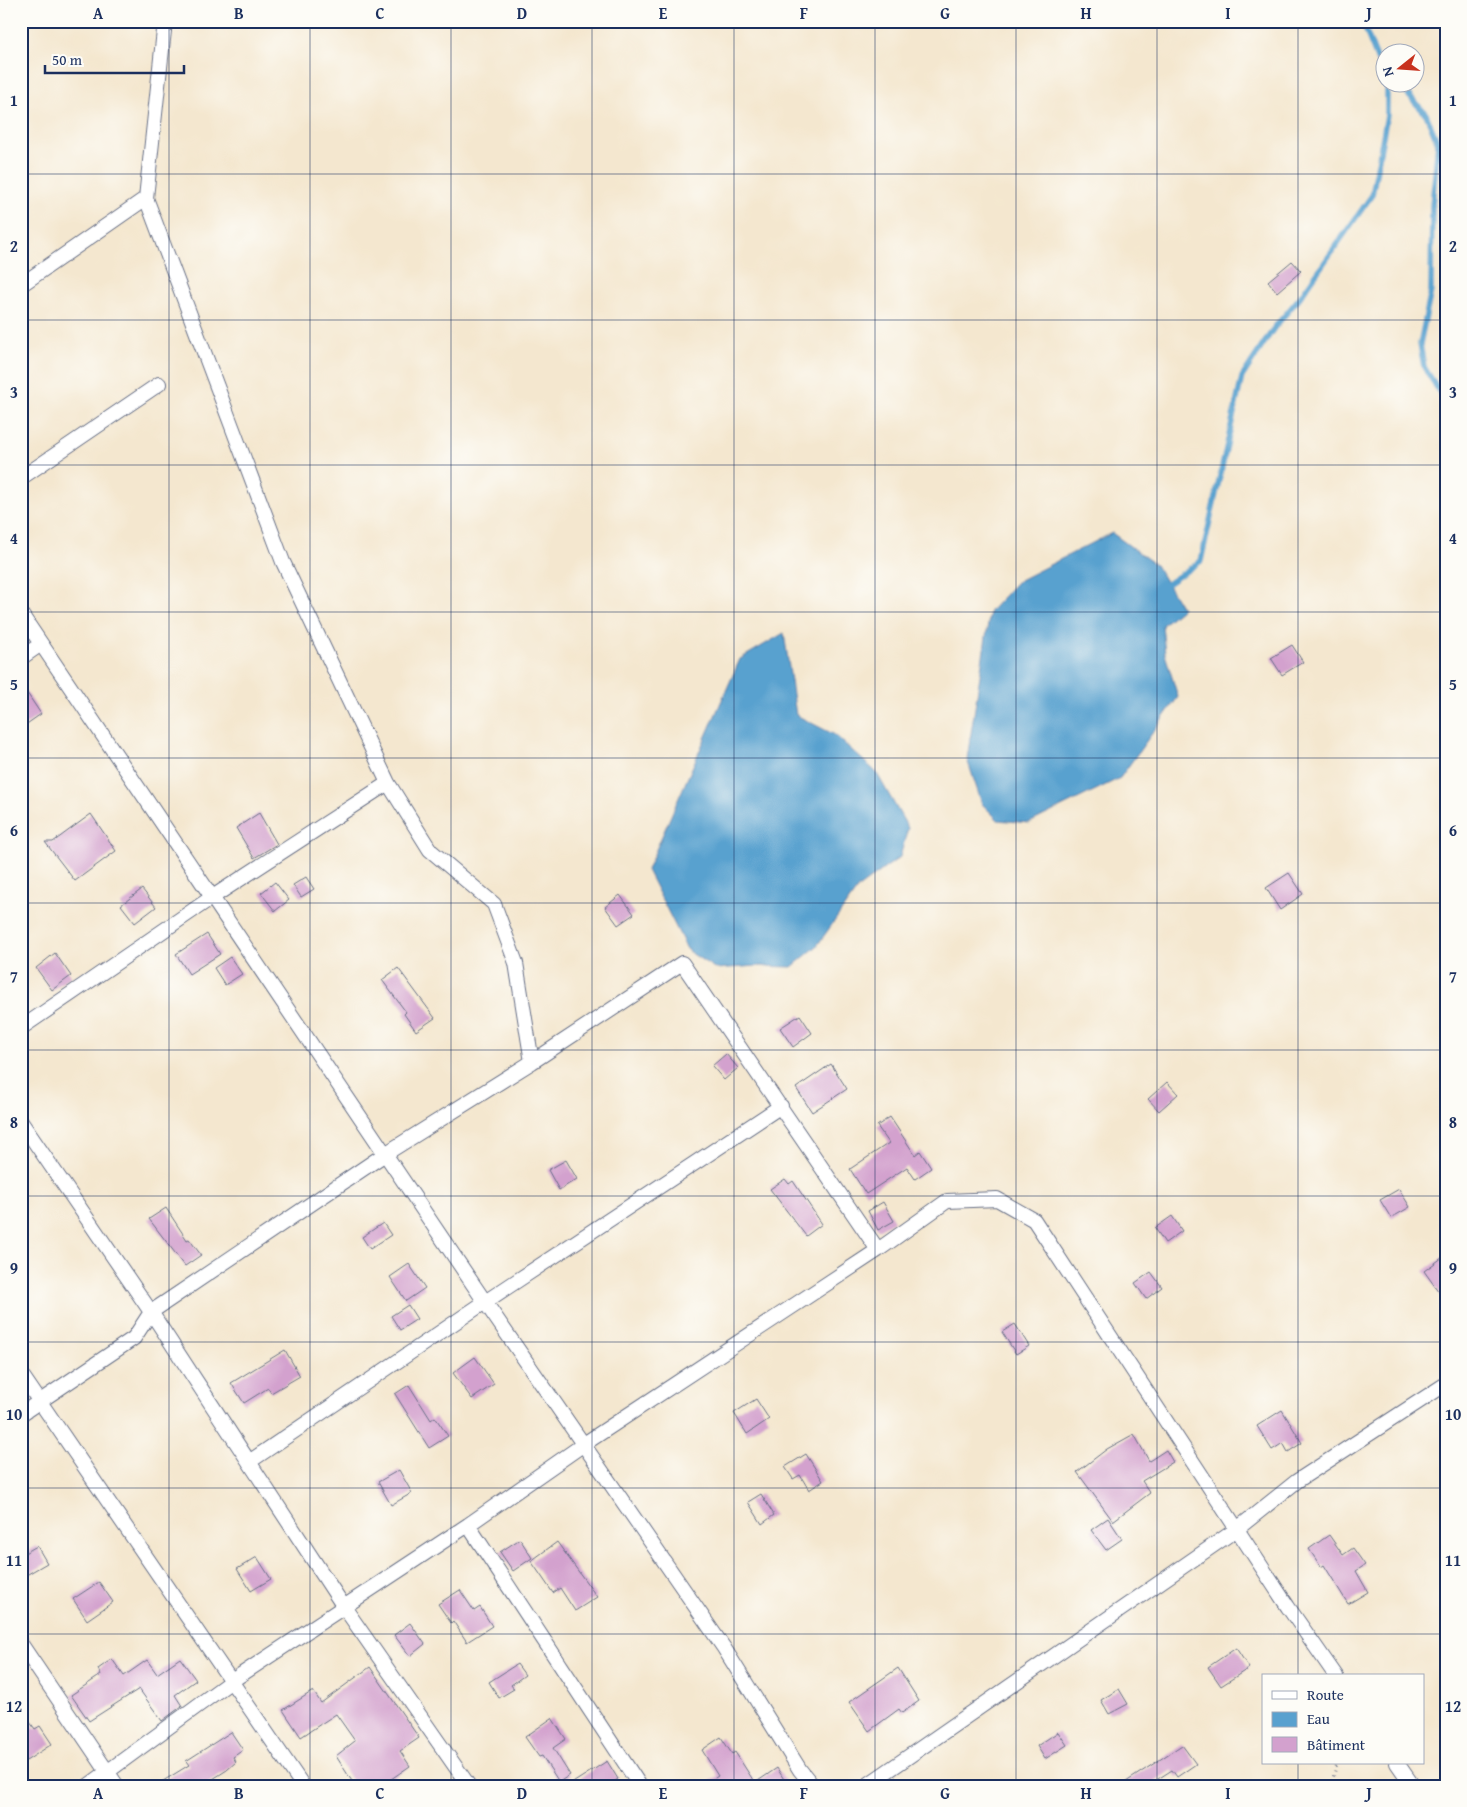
<svg xmlns="http://www.w3.org/2000/svg" width="1467" height="1807" viewBox="0 0 1467 1807" font-family="'Gentium Book Plus',serif">
<rect width="100%" height="100%" fill="#fdfcf7"/>
<filter id="ink" filterUnits="userSpaceOnUse"><feTurbulence type="fractalNoise" baseFrequency=".02" numOctaves="2"/><feDisplacementMap in="SourceGraphic" scale="10" xChannelSelector="R" yChannelSelector="G"/><feConvolveMatrix kernelMatrix="1 2 1 2 8 2 1 2 1" color-interpolation-filters="sRGB"/></filter>
<filter id="wash" filterUnits="userSpaceOnUse"><feTurbulence type="fractalNoise" baseFrequency=".0096" numOctaves="4" result="noise"/><feDisplacementMap in="SourceGraphic" scale="20" xChannelSelector="R" yChannelSelector="G"/><feGaussianBlur stdDeviation="1.12" result="paint"/><feColorMatrix in="noise" values="0 0 0 0 0 0 0 0 0 0 0 0 0 0 0 0 0 1.4 0 .05"/><feComposite in="paint" operator="in"/></filter>
<g filter="url(#wash)">
<rect width="100%" height="100%" fill="#f4e7cf"/>
<path fill="#59a1cf" stroke="#3a6896" d="M1112,533L1156,565L1182,608L1162,625L1165,654L1178,697L1120,778L1029,823L998,820L982,804L967,759L990,611L1018,581Z
M784,633L796,715L835,735L876,772L908,828L900,857L858,888L816,947L792,967L757,966L716,969L688,951L647,870L740,659Z"/>
<g fill="none" stroke-linecap="round" stroke-linejoin="round">
<path stroke="#59a1cf" stroke-width="5.5" d="M1362,21L1384,76
M1396,82L1426,114L1438,143L1432,205L1431,291L1420,344L1424,367L1446,402
M1167,584L1201,561L1242,377L1274,328L1300,297L1372,195L1387,115V82"/>
</g>
<g id="blocks">
<path fill="#d3a1ce" d="M1292,261L1301,271L1277,292L1268,281Z
M1292,645L1303,662L1282,675L1271,658Z
M21,684L41,714L21,728Z
M259,813L277,844L254,858L236,828Z
M91,814L116,851L75,881L45,842H53Z
M1289,873L1303,894L1280,910L1266,888Z
M306,877L314,889L301,897L293,885Z
M275,882L289,900L275,911L261,893Z
M142,889L156,907L135,923L121,905Z
M620,895L634,914L618,925L605,907Z
M207,934L220,954L189,974L176,954Z
M55,953L71,976L52,990L36,968Z
M230,957L242,974L225,985L214,968Z
M398,968L435,1018L416,1031L404,1014L406,1012L382,980Z
M800,1015L812,1033L793,1047L780,1028Z
M726,1054L738,1068L724,1080L712,1066Z
M831,1064L847,1089L812,1112L796,1088Z
M1167,1082L1178,1094L1159,1111L1148,1099Z
M890,1117L915,1155L920,1151L931,1168L915,1179L907,1167L866,1194L850,1169L889,1143L877,1126Z
M566,1160L577,1179L559,1190L548,1170Z
M785,1179L789,1184L793,1181L822,1224L806,1236L770,1189Z
M1399,1189L1410,1207L1391,1218L1380,1200Z
M883,1202L894,1221L878,1230L868,1211Z
M166,1208L187,1240L189,1239L201,1255L185,1266L149,1219Z
M1172,1216L1182,1231L1165,1243L1155,1228Z
M383,1223L391,1235L370,1249L362,1237Z
M1446,1255V1302L1424,1271Z
M409,1264L425,1288L406,1301L390,1277Z
M1151,1272L1162,1287L1146,1299L1135,1283Z
M408,1305L417,1319L400,1330L391,1316Z
M1015,1324L1029,1346L1016,1354L1002,1332Z
M285,1350L300,1376L271,1393L268,1388L244,1403L231,1383Z
M475,1357L494,1384L472,1399L453,1373Z
M409,1385L431,1420L435,1417L448,1436L429,1448L395,1394Z
M756,1399L769,1419L747,1434L734,1413Z
M1282,1410L1302,1443L1288,1452L1283,1443L1272,1450L1257,1426Z
M1134,1434L1149,1461L1166,1450L1173,1462L1142,1481L1150,1493L1113,1521L1077,1472L1107,1449Z
M806,1454L823,1481L809,1490L800,1475L793,1479L785,1467Z
M399,1470L412,1493L391,1505L378,1482Z
M761,1494L774,1515L762,1524L748,1502Z
M1108,1518L1122,1539L1106,1550L1091,1530Z
M1329,1535L1343,1555L1353,1548L1365,1565L1356,1571L1368,1592L1348,1604L1324,1565L1321,1567L1309,1549Z
M520,1539L532,1558L513,1571L500,1552Z
M557,1542L597,1597L575,1611L560,1588L553,1593L531,1561Z
M37,1546L47,1563L21,1578V1555Z
M257,1557L271,1579L251,1591L237,1569Z
M99,1582L113,1602L87,1620L73,1599Z
M460,1590L474,1611L480,1607L492,1626L467,1642L453,1621L451,1623L438,1604Z
M410,1623L425,1644L410,1656L394,1635Z
M1236,1648L1249,1668L1221,1686L1208,1667Z
M180,1658L196,1680L175,1695L182,1706L162,1721L139,1689L89,1721L71,1695L101,1675L98,1669L112,1659L124,1676L147,1660L157,1674Z
M517,1664L525,1675L511,1685L514,1689L499,1698L489,1682Z
M370,1667L419,1738L400,1751L410,1766L381,1786H355L336,1756L355,1741L336,1714L301,1737L283,1710L313,1691L321,1703Z
M898,1668L919,1701L902,1713L899,1709L869,1731L849,1702Z
M1119,1689L1128,1704L1109,1714L1101,1700Z
M21,1710L35,1729L40,1726L52,1744L26,1761L21,1753Z
M552,1718L566,1739L553,1748L570,1775L559,1782L542,1756L539,1757L525,1737Z
M231,1732L243,1750L233,1757L236,1762L227,1770L202,1786H155L189,1765L186,1761Z
M1058,1732L1067,1745L1045,1759L1037,1746Z
M721,1737L732,1754L735,1752L755,1783L777,1768L788,1786H703L718,1776L702,1750Z
M1182,1745L1196,1764L1177,1777L1172,1770L1147,1786H1120Z
M607,1761L618,1779L608,1786H568Z"/>
</g>
</g>
<g filter="url(#ink)">
<use href="#blocks" fill-opacity="0" stroke="#676f86" stroke-width="1"/>
<g fill="none" stroke-linecap="round" stroke-linejoin="round">
<defs>
<path id="minor" d="M165,21L146,198L283,562L388,783L430,850L494,904L516,963L532,1062
M21,285L146,198
M21,478L159,384
M21,614L485,1302L724,1648L800,1770L813,1786
M21,658L41,644
M21,1028L211,898L388,783
M21,1122L151,1312L344,1607L469,1786
M21,1374L303,1786
M21,1414L134,1338L151,1312L385,1154L532,1062L682,963L878,1250
M249,1462L485,1302L781,1106
M468,1525L640,1786
M21,1644L117,1786
M1397,1763L1413,1786
M88,1786L230,1682L468,1525L584,1444L878,1250L947,1201L997,1199L1034,1220L1288,1607L1336,1676
M866,1786L1237,1529L1297,1481L1446,1384"/>
</defs>
<use href="#minor" stroke="#676f86" stroke-width="16"/>
<path stroke="#676f86" stroke-width="3" stroke-dasharray="1 4" stroke-linecap="butt" d="M1331,1786L1337,1763"/>
<use href="#minor" stroke="#fff" stroke-width="14"/>
</g>
</g>
<path fill="none" stroke="#1b2f5e" stroke-width="1" stroke-opacity="0.55" d="M169,21V1786M310,21V1786M451,21V1786M592,21V1786M734,21V1786M875,21V1786M1016,21V1786M1157,21V1786M1298,21V1676M21,174H1446M21,320H1446M21,465H1446M21,612H1446M21,758H1446M21,903H1446M21,1050H1446M21,1196H1446M21,1342H1446M21,1488H1446M21,1634H1446M1298,1763V1786"/>
<rect width="1467" height="1807" fill="none" stroke="#fdfcf7" stroke-width="55"/>
<rect x="1262" y="1674" width="162" height="90" fill="#fdfcf7" stroke="#a3aaba"/>
<rect x="1272" y="1691" width="25" height="8" fill="#ffffff" stroke="#a3aaba"/>
<text x="1307" y="1700" font-size="15" fill="#1b2f5e">Route</text>
<rect x="1272" y="1712" width="25" height="15" fill="#59a1cf" stroke="#a3aaba"/>
<text x="1307" y="1724" font-size="15" fill="#1b2f5e">Eau</text>
<rect x="1272" y="1737" width="25" height="15" fill="#d3a1ce" stroke="#a3aaba"/>
<text x="1307" y="1750" font-size="15" fill="#1b2f5e">Bâtiment</text>
<g transform="translate(1400 68) rotate(253)"><circle r="24" fill="#fdfcf7" stroke="#a3aaba"/>
<path d="M0-4L9 19L0 12L-9 19Z" fill="#c8321e"/>
<text y="-8" font-size="14" font-weight="bold" text-anchor="middle" fill="#1b2f5e">N</text>
</g>
<path d="M45 65v8h139v-8" fill="none" stroke="#1b2f5e" stroke-width="2.5"/>
<text x="52" y="65" font-size="15" fill="#1b2f5e" stroke="#fdfcf7" stroke-width="4" paint-order="stroke">50 m</text>
<rect x="28" y="28" width="1412" height="1752" fill="none" stroke="#1b2f5e" stroke-width="2"/>
<g font-size="16" text-anchor="middle" font-weight="bold" fill="#1b2f5e">
<text x="98" y="19">A</text>
<text x="239" y="19">B</text>
<text x="380" y="19">C</text>
<text x="522" y="19">D</text>
<text x="663" y="19">E</text>
<text x="804" y="19">F</text>
<text x="945" y="19">G</text>
<text x="1086" y="19">H</text>
<text x="1228" y="19">I</text>
<text x="1369" y="19">J</text>
<text x="14" y="106">1</text>
<text x="1453" y="106">1</text>
<text x="14" y="252">2</text>
<text x="1453" y="252">2</text>
<text x="14" y="398">3</text>
<text x="1453" y="398">3</text>
<text x="14" y="544">4</text>
<text x="1453" y="544">4</text>
<text x="14" y="690">5</text>
<text x="1453" y="690">5</text>
<text x="14" y="836">6</text>
<text x="1453" y="836">6</text>
<text x="14" y="982">7</text>
<text x="1453" y="982">7</text>
<text x="14" y="1128">8</text>
<text x="1453" y="1128">8</text>
<text x="14" y="1274">9</text>
<text x="1453" y="1274">9</text>
<text x="14" y="1420">10</text>
<text x="1453" y="1420">10</text>
<text x="14" y="1566">11</text>
<text x="1453" y="1566">11</text>
<text x="14" y="1712">12</text>
<text x="1453" y="1712">12</text>
<text x="98" y="1799">A</text>
<text x="239" y="1799">B</text>
<text x="380" y="1799">C</text>
<text x="522" y="1799">D</text>
<text x="663" y="1799">E</text>
<text x="804" y="1799">F</text>
<text x="945" y="1799">G</text>
<text x="1086" y="1799">H</text>
<text x="1228" y="1799">I</text>
<text x="1369" y="1799">J</text>
</g>
</svg>
